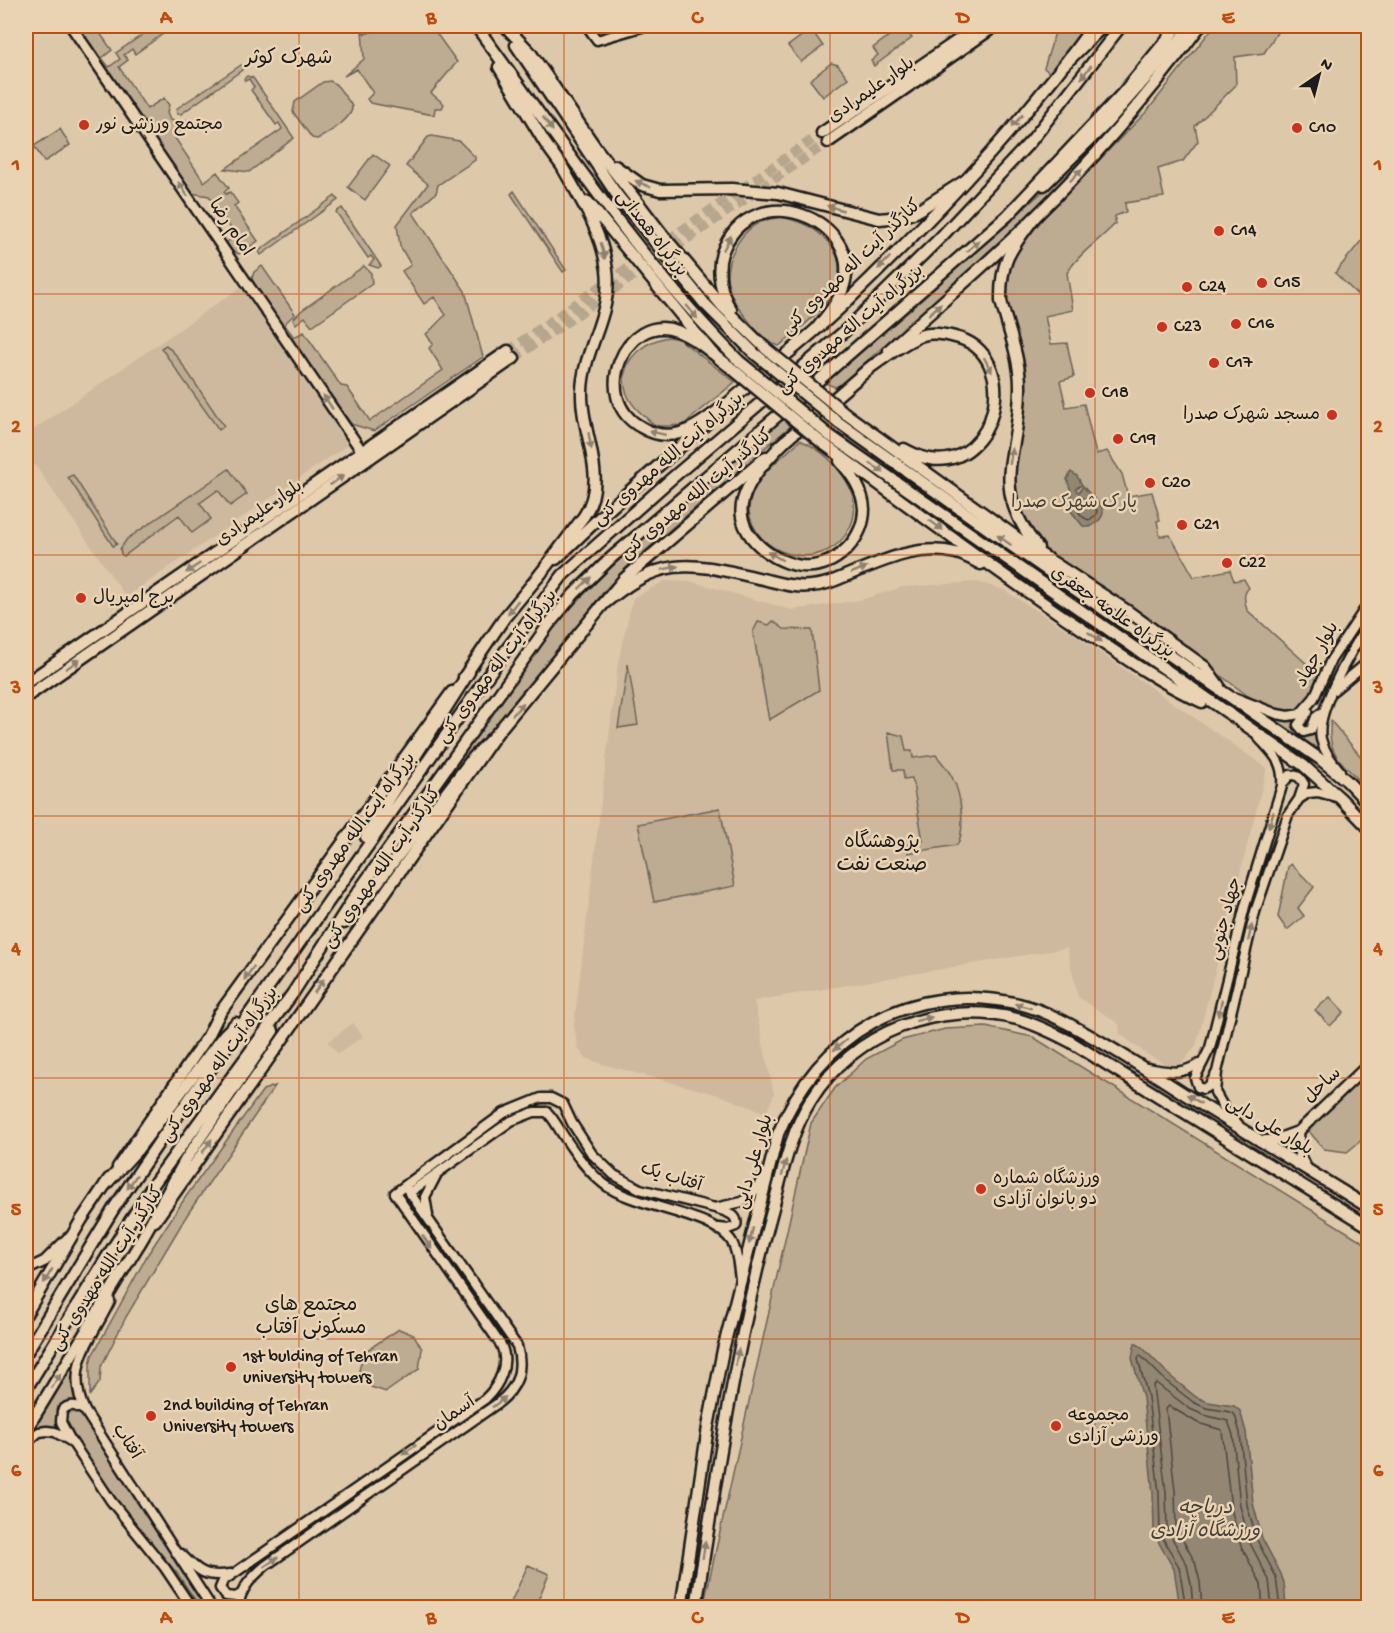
<svg xmlns="http://www.w3.org/2000/svg" width="1394" height="1633" viewBox="0 0 1394 1633" font-family="'Gochi Hand','Playpen Sans Arabic',sans-serif">
<rect width="100%" height="100%" fill="#dec8aa"/>
<filter id="ink" filterUnits="userSpaceOnUse"><feTurbulence type="fractalNoise" baseFrequency=".0167" numOctaves="2"/><feDisplacementMap in="SourceGraphic" scale="12" xChannelSelector="R" yChannelSelector="G"/><feConvolveMatrix kernelMatrix="1 2 1 2 8 2 1 2 1" color-interpolation-filters="sRGB"/></filter>
<g filter="url(#ink)">
<path fill="#ceb99e" d="M241,287L349,444L126,597L26,452V435Z
M665,581L693,582L792,610L860,600L903,587L977,582L1004,590L1072,633L1267,768L1196,1046L1182,1063L1171,1068L1145,1053L1120,1034L1119,1024L1078,997L1067,948L754,1001L774,1094L766,1113L719,1095L602,1064L585,1058L578,1048L574,1025L618,662L633,598Z
M353,1023L363,1036L338,1054L328,1042Z"/>
<path fill="#bdab92" stroke="#6c6457" stroke-width="1.5" d="M75,26H95L112,50L102,58L109,67L120,59L116,53L155,26H174L135,54L132,49L124,55L128,60L119,67L147,109L164,98L169,105L167,113L170,120L179,122L188,120L192,125L175,138L204,182L217,172L229,188L224,192L226,194L230,192L238,203L234,206L258,241L239,254L230,251L224,244L236,236L209,196L191,193Z
M388,26H431L457,62L431,93L444,104L442,108H435L434,115L370,103L367,99L373,93L357,69L344,76L364,59L362,29L365,34Z
M883,26H902L912,38L874,66L871,61L878,55L873,48L890,35Z
M1057,26H1088L1052,75L1044,68Z
M1214,26H1277L1278,31L1264,53L1235,57L1236,85L1195,126L1198,141L1183,161L1158,169L1164,197L1125,203L1126,212L1115,216V224C1099,241 1079,253 1067,273L1073,310L1045,316L1051,344L1067,343L1074,377L1060,381L1066,407L1084,404L1096,454L1107,451L1122,474L1128,496L1152,492L1160,520L1157,521L1160,536L1170,535L1194,577L1230,570L1234,581L1244,579L1249,588C1242,594 1245,602 1247,610L1318,674L1308,699L1300,710L1291,713L1264,706L1248,696L1165,634L1076,572L1040,545L1024,524L1012,479L1025,395L1023,366L1005,300L1012,257L1050,210L1148,110Z
M811,29L823,46L801,62L788,46Z
M831,63L838,65L848,78L823,97L810,80Z
M241,65L244,66L242,70L181,114H177L176,109Z
M247,76L253,78L294,138L249,172L225,169L282,129L279,123L276,125L251,90L254,87L249,79L245,81L244,79Z
M1151,80C1061,195 948,289 840,385L835,387L825,383L917,304L1051,184Z
M330,81C337,84 340,89 344,95C347,99 351,103 352,107C353,118 326,135 317,139L312,138L293,112L295,102L323,82Z
M60,129L70,145L44,162L34,146Z
M432,136L459,141L475,157V160L438,185L436,193L413,213L465,291L483,357L374,431L351,424L251,281L254,272L262,266L295,314L284,324L294,337L304,332L341,386L347,387L370,421L443,370L429,348L433,344L426,334C434,328 438,321 446,315L434,297L424,304L402,271L411,265L400,246L397,225L428,184L406,166L428,137Z
M373,154L390,166L365,200L348,187Z
M514,191L566,270L563,272L511,194Z
M335,196L338,200L261,255L259,251Z
M342,208L381,266L378,268L369,265L374,260L371,256L368,258L336,212Z
M782,217C803,222 819,229 832,247C859,287 805,324 779,346C766,342 756,331 748,320C739,309 731,299 728,284C723,261 741,229 763,221C769,219 776,218 782,217Z
M1365,236L1368,239V305L1335,273Z
M364,266L371,273L372,284L312,326L305,317L296,324L293,319L301,311Z
M668,337L679,339L735,382L683,425C675,425 661,428 654,425C651,423 647,418 643,415C608,386 625,345 668,337Z
M166,345L176,355L224,426L219,430L161,348Z
M785,417L793,424L631,563L604,591L564,645L382,869L523,668L567,612L606,572L642,540Z
M800,440C823,450 845,470 852,494C856,505 855,519 849,529C828,571 762,561 750,517C747,506 753,491 758,482C766,468 788,453 800,440Z
M229,469L247,494L230,506L218,490L200,503L211,519L192,533L179,515L124,556L121,554L120,549L127,539Z
M73,475L117,544L113,546L68,477Z
M773,621L784,629L812,630L819,690L769,720L753,632L758,622L769,625Z
M628,664L638,725L618,728Z
M1258,708L1296,719L1295,728L1302,734L1317,724L1318,738L1323,754Z
M1331,721L1368,765V789C1347,766 1325,757 1331,721Z
M888,732L903,736L906,751H912L913,758L936,755C942,763 949,770 953,779C961,794 966,831 957,845L908,853L906,845L923,841L912,778L904,779L903,770H893Z
M720,808L735,886L654,902L638,824Z
M1291,864L1314,887L1298,908L1304,916L1287,930L1278,917L1288,867Z
M1330,997L1344,1012L1330,1026L1315,1010Z
M986,1027L1033,1037L1368,1245V1607L703,1608L811,1123L835,1088L866,1059L902,1040L945,1029Z
M1368,1074V1135L1347,1152L1324,1149L1307,1129Z
M275,1086L187,1215L126,1317L101,1367L100,1382L90,1395V1364L92,1356L148,1254L185,1198L263,1090Z
M399,1329L414,1335L422,1349L419,1369L386,1392L371,1387L359,1370L364,1352Z
M82,1347C73,1367 72,1382 78,1403L64,1404L57,1415L58,1422L68,1437L59,1430L26,1438Z
M69,1408L82,1413L146,1508L174,1560L205,1607H200L177,1573L121,1510L68,1430C64,1421 62,1416 69,1408Z
M528,1565L549,1574L535,1607H518L510,1604Z"/>
<path fill="#938673" stroke="#635c50" stroke-width="1.5" d="M1071,472L1077,476L1082,485L1076,488L1077,491L1079,492L1083,486C1094,502 1118,511 1090,527L1083,526L1070,510L1071,491L1067,479Z
M1135,1343L1142,1347L1170,1376L1196,1397L1208,1402L1234,1406L1240,1411L1246,1432L1253,1503L1262,1538L1281,1574L1284,1583L1286,1607H1180L1174,1569L1160,1545L1154,1531L1153,1493L1143,1398L1132,1358Z"/>
<g fill="none" stroke-linecap="round" stroke-linejoin="round">
<path stroke="#4c463f" stroke-width="1.5" d="M1082,497L1094,506L1097,511L1096,515L1089,520C1079,517 1076,509 1077,499Z
M1186,1608L1179,1567L1160,1533L1159,1493L1148,1397L1138,1359L1140,1355L1166,1381L1193,1402L1206,1408L1231,1412L1235,1415L1240,1433L1247,1505L1257,1540L1276,1577L1280,1608
M1193,1608L1191,1584L1187,1565L1167,1529L1166,1492L1153,1386L1156,1383L1190,1409L1204,1415L1228,1421L1233,1435L1240,1506L1250,1543L1269,1580L1272,1608
M1202,1608L1200,1582L1195,1562L1176,1528L1175,1491L1166,1409L1169,1406L1198,1423L1222,1430L1231,1508L1241,1546L1261,1584L1263,1608"/>
<path stroke="#b7a68e" stroke-width="10" stroke-dasharray="10 5" stroke-linecap="butt" d="M508,351L822,133
M514,358L828,142"/>
<defs>
<path id="tertiary" d="M594,26L589,29L597,40L645,26
M1334,690L1363,666
M1234,697L1277,714L1288,716L1300,714L1314,698L1331,660L1368,604
M1308,712L1298,725L1304,732L1311,730L1316,717L1324,711
M1340,771C1332,761 1324,752 1321,739C1315,711 1353,648 1368,624
M1284,782L1290,775C1298,775 1300,777 1304,784L1299,799
M1147,1068C1172,1072 1179,1076 1203,1062
M1217,1072L1209,1086L1203,1089L1198,1087L1195,1078L1210,1048L1245,906L1282,786C1284,761 1273,754 1258,737
M547,1112C554,1119 557,1126 563,1135C574,1152 587,1171 604,1184C634,1208 715,1213 732,1242C738,1253 738,1267 740,1278
M1238,1124L1225,1110L1215,1092L1217,1072L1255,912L1288,815L1299,799L1308,793L1318,792L1336,797
M409,1193L511,1121L534,1112H547
M718,1209C727,1212 739,1215 736,1226L728,1229L719,1228
M428,1215L425,1197L437,1174
M110,1301C91,1341 64,1366 85,1411L212,1608
M70,1439L61,1422L62,1411C69,1402 77,1406 85,1411
M26,1443L39,1432L47,1431L55,1432L72,1442L111,1501L165,1568L192,1608
M181,1554C198,1571 205,1578 230,1574
M241,1594L236,1597L226,1596L220,1588L223,1581L485,1399C499,1386 510,1364 501,1345L395,1193L504,1113L541,1098H551L563,1104L572,1123L592,1154L614,1175L640,1189L715,1208L742,1202L753,1193L766,1174
M238,1608C240,1589 251,1578 265,1566L498,1403C517,1388 524,1371 517,1346L405,1186"/>
<path id="secondary" d="M71,26L361,450
M1299,1131C1298,1146 1297,1154 1306,1167
M1260,1141L1275,1140L1299,1131L1368,1065
M26,1270L45,1261L68,1238"/>
<path id="primary" d="M822,133L979,26
M828,142L995,26
M889,350C937,306 987,264 1034,218C1095,159 1149,94 1200,26
M720,410C760,375 803,343 841,307C932,220 1020,127 1093,26
M778,447L873,365
M556,559L598,519L707,423
M464,677L505,617L542,572
M26,683L508,351
M26,697L514,358
M118,1167L208,1036L219,1014L452,692
M155,1221L497,733L624,579L766,457
M26,1314L82,1219L109,1179
M26,1430L144,1236
M681,1608L708,1427L723,1350L778,1134C818,1034 911,979 1019,1004C1048,1011 1075,1027 1101,1042C1130,1059 1158,1077 1186,1095C1247,1133 1308,1170 1368,1207
M696,1608C716,1476 736,1344 771,1215C782,1176 789,1135 811,1100C853,1032 940,999 1017,1019C1036,1024 1053,1033 1071,1042L1368,1226"/>
<path id="trunk" d="M476,26C560,140 639,261 739,361
M505,26L530,52L596,148L662,234L723,307L765,348
M516,45L617,195L704,303L754,353
M1065,64L1103,26
M499,67L545,143L561,165
M615,166L642,185L660,190L732,189L778,193L879,219L901,217L916,212L966,180
M1044,185L1104,126L1192,26
M588,202L712,353
M1034,218C1011,249 1000,261 1001,301C1008,329 1020,358 1020,386C1021,456 986,483 1038,548
M731,310C721,294 716,271 722,253C751,173 867,220 843,288C839,302 827,315 818,327
M868,369C885,358 903,342 923,335C933,332 944,334 955,337C1023,353 998,470 930,459C921,458 912,453 904,449
M727,404C713,414 697,428 680,433C666,437 654,435 641,427C589,399 625,311 677,331C696,338 714,355 730,367
M846,414L1034,550L1129,612L1205,667L1219,686
M838,422L1009,544L1320,759L1347,781L1368,803
M829,435L1303,765L1340,798L1368,827
M785,441C768,459 750,476 743,500C732,536 781,570 813,566C840,563 864,537 864,509C863,490 852,475 840,461
M821,442C905,503 987,565 1073,623C1115,651 1156,681 1202,702
M538,577L584,516C610,477 580,433 582,391C583,349 613,313 607,270C602,230 578,196 559,161
M601,606C661,556 686,561 758,578C776,582 793,588 811,586C827,585 840,578 855,572C887,559 920,544 956,553C964,555 973,560 981,564
M366,837L387,801L469,672
M344,923L362,903L472,759L497,733
M105,1185L138,1149L224,1035L236,1023
M139,1244L186,1159L273,1031
M26,1353L114,1208L159,1142L506,650L563,575L671,479L846,330L941,237L1031,141L1121,26
M26,1389L107,1257L155,1182L293,993L355,896L549,624L574,594L611,558L818,381L1007,216L1122,94L1178,26"/>
</defs>
<use href="#tertiary" stroke="#1c1c1c" stroke-width="13"/>
<use href="#secondary" stroke="#1c1c1c" stroke-width="14"/>
<use href="#primary" stroke="#1c1c1c" stroke-width="15"/>
<use href="#trunk" stroke="#1c1c1c" stroke-width="15"/>
<use href="#tertiary" stroke="#ead3b3" stroke-width="8"/>
<use href="#secondary" stroke="#ead3b3" stroke-width="9"/>
<use href="#primary" stroke="#ead3b3" stroke-width="10"/>
<use href="#trunk" stroke="#ead3b3" stroke-width="10"/>
<defs>
<path id="trunk-bridge" d="M765,348L846,414
M754,353L838,422
M739,361L829,435
M730,367L821,442"/>
</defs>
<use href="#trunk-bridge" stroke="#1c1c1c" stroke-width="15" stroke-linecap="butt"/>
<use href="#trunk-bridge" stroke="#ead3b3" stroke-width="10"/>
</g>
<defs><path id="oneway-solid" d="M-6-.8H1V-3.2L6.5 0L1 3.2V.8H-6Z" transform="scale(1.5)"/></defs>
<g fill="#8d816f">
<use href="#oneway-solid" transform="translate(1086 72) rotate(128)"/>
<use href="#oneway-solid" transform="translate(1017 121) rotate(131)"/>
<use href="#oneway-solid" transform="translate(548 124) rotate(54)"/>
<use href="#oneway-solid" transform="translate(1076 175) rotate(-46)"/>
<use href="#oneway-solid" transform="translate(643 184) rotate(-157)"/>
<use href="#oneway-solid" transform="translate(183 189) rotate(-124)"/>
<use href="#oneway-solid" transform="translate(835 208) rotate(-164)"/>
<use href="#oneway-solid" transform="translate(727 243) rotate(-62)"/>
<use href="#oneway-solid" transform="translate(973 246) rotate(-41)"/>
<use href="#oneway-solid" transform="translate(603 251) rotate(75)"/>
<use href="#oneway-solid" transform="translate(884 263) rotate(135)"/>
<use href="#oneway-solid" transform="translate(935 309) rotate(-42)"/>
<use href="#oneway-solid" transform="translate(692 312) rotate(51)"/>
<use href="#oneway-solid" transform="translate(988 365) rotate(62)"/>
<use href="#oneway-solid" transform="translate(328 402) rotate(-124)"/>
<use href="#oneway-solid" transform="translate(657 433) rotate(-167)"/>
<use href="#oneway-solid" transform="translate(590 441) rotate(80)"/>
<use href="#oneway-solid" transform="translate(1011 456) rotate(-82)"/>
<use href="#oneway-solid" transform="translate(877 468) rotate(34)"/>
<use href="#oneway-solid" transform="translate(337 480) rotate(-35)"/>
<use href="#oneway-solid" transform="translate(936 525) rotate(36)"/>
<use href="#oneway-solid" transform="translate(1004 540) rotate(-145)"/>
<use href="#oneway-solid" transform="translate(775 556) rotate(-150)"/>
<use href="#oneway-solid" transform="translate(193 568) rotate(146)"/>
<use href="#oneway-solid" transform="translate(670 568) rotate(-12)"/>
<use href="#oneway-solid" transform="translate(859 570) rotate(-22)"/>
<use href="#oneway-solid" transform="translate(585 583) rotate(-44)"/>
<use href="#oneway-solid" transform="translate(513 607) rotate(128)"/>
<use href="#oneway-solid" transform="translate(1095 637) rotate(34)"/>
<use href="#oneway-solid" transform="translate(73 664) rotate(-35)"/>
<use href="#oneway-solid" transform="translate(518 709) rotate(-49)"/>
<use href="#oneway-solid" transform="translate(1271 820) rotate(107)"/>
<use href="#oneway-solid" transform="translate(1250 933) rotate(-77)"/>
<use href="#oneway-solid" transform="translate(249 973) rotate(126)"/>
<use href="#oneway-solid" transform="translate(319 986) rotate(-55)"/>
<use href="#oneway-solid" transform="translate(1023 1006) rotate(-164)"/>
<use href="#oneway-solid" transform="translate(1220 1008) rotate(104)"/>
<use href="#oneway-solid" transform="translate(924 1019) rotate(-14)"/>
<use href="#oneway-solid" transform="translate(840 1045) rotate(141)"/>
<use href="#oneway-solid" transform="translate(1194 1099) rotate(-148)"/>
<use href="#oneway-solid" transform="translate(207 1146) rotate(-56)"/>
<use href="#oneway-solid" transform="translate(784 1168) rotate(-75)"/>
<use href="#oneway-solid" transform="translate(132 1182) rotate(124)"/>
<use href="#oneway-solid" transform="translate(751 1236) rotate(104)"/>
<use href="#oneway-solid" transform="translate(427 1242) rotate(56)"/>
<use href="#oneway-solid" transform="translate(48 1276) rotate(121)"/>
<use href="#oneway-solid" transform="translate(737 1357) rotate(-79)"/>
<use href="#oneway-solid" transform="translate(56 1381) rotate(-58)"/>
<use href="#oneway-solid" transform="translate(499 1402) rotate(-38)"/>
<use href="#oneway-solid" transform="translate(409 1450) rotate(146)"/>
<use href="#oneway-solid" transform="translate(704 1550) rotate(-81)"/>
<use href="#oneway-solid" transform="translate(271 1562) rotate(-35)"/>
</g>
</g>
<path fill="none" stroke="#bf4d0f" stroke-width="1.5" stroke-opacity="0.55" d="M299,26V1608M564,26V1608M830,26V1608M1095,26V1608M26,294H1368M26,555H1368M26,816H1368M26,1078H1368M26,1339H1368"/>
<g fill="#c8321e" stroke="#ead3b3" stroke-width="2">
<circle cx="84" cy="125" r="6"/>
<circle cx="1297" cy="128" r="6"/>
<circle cx="1219" cy="231" r="6"/>
<circle cx="1262" cy="283" r="6"/>
<circle cx="1187" cy="287" r="6"/>
<circle cx="1236" cy="324" r="6"/>
<circle cx="1162" cy="327" r="6"/>
<circle cx="1214" cy="363" r="6"/>
<circle cx="1090" cy="393" r="6"/>
<circle cx="1332" cy="415" r="6"/>
<circle cx="1118" cy="439" r="6"/>
<circle cx="1150" cy="483" r="6"/>
<circle cx="1182" cy="525" r="6"/>
<circle cx="1227" cy="563" r="6"/>
<circle cx="81" cy="598" r="6"/>
<circle cx="981" cy="1189" r="6"/>
<circle cx="231" cy="1367" r="6"/>
<circle cx="151" cy="1416" r="6"/>
<circle cx="1056" cy="1426" r="6"/>
</g>
<g text-anchor="middle" dominant-baseline="central" stroke-width="5" stroke-linejoin="round" paint-order="stroke">
<g font-size="18" fill="#1c1c1c" stroke="#ead3b3">
<text transform="translate(872 91) rotate(-35)">بلوار علیمرادی</text>
<text transform="translate(230 228) rotate(56)">امام رضا</text>
<text transform="translate(651 234) rotate(52)">بزرگراه همدانی</text>
<text transform="translate(852 268) rotate(-44)">کنارگذر آیت اله مهدوی کنی</text>
<text transform="translate(851 330) rotate(-41)">بزرگراه آیت اله مهدوی کنی</text>
<text transform="translate(669 460) rotate(-41)">بزرگراه آیت الله مهدوی کنی</text>
<text transform="translate(697 495) rotate(-40)">کنارگذر آیت الله مهدوی کنی</text>
<text transform="translate(260 514) rotate(-35)">بلوار علیمرادی</text>
<text transform="translate(1112 613) rotate(35)">بزرگراه علامه جعفری</text>
<text transform="translate(1318 655) rotate(-61)">بلوار جهاد</text>
<text transform="translate(498 667) rotate(-53)">بزرگراه آیت اله مهدوی کنی</text>
<text transform="translate(356 833) rotate(-54)">بزرگراه آیت الله مهدوی کنی</text>
<text transform="translate(383 868) rotate(-55)">کنارگذر آیت الله مهدوی کنی</text>
<text transform="translate(1226 919) rotate(-75)">جهاد جنوبی</text>
<text transform="translate(220 1065) rotate(-54)">بزرگراه آیت اله مهدوی کنی</text>
<text transform="translate(1323 1086) rotate(-43)">ساحل</text>
<text transform="translate(1269 1127) rotate(31)">بلوار علی دایی</text>
<text transform="translate(755 1162) rotate(-74)">بلوار علی دایی</text>
<text transform="translate(671 1178) rotate(17)">آفتاب یک</text>
<text transform="translate(108 1269) rotate(-57)">کنارگذر آیت الله مهدوی کنی</text>
<text transform="translate(455 1414) rotate(-35)">آسمان</text>
<text transform="translate(126 1442) rotate(57)">آفتاب</text>
</g>
<g font-size="18" fill="#1c1c1c" stroke="#ead3b3" text-anchor="start">
<text x="96" y="125">مجتمع ورزشی نور</text>
<text x="1309" y="128">C10</text>
<text x="1231" y="231">C14</text>
<text x="1274" y="283">C15</text>
<text x="1199" y="287">C24</text>
<text x="1248" y="324">C16</text>
<text x="1174" y="327">C23</text>
<text x="1226" y="363">C17</text>
<text x="1102" y="393">C18</text>
<text x="1320" y="415" text-anchor="end">مسجد شهرک صدرا</text>
<text x="1130" y="439">C19</text>
<text x="1162" y="483">C20</text>
<text x="1194" y="525">C21</text>
<text x="1239" y="563">C22</text>
<text x="93" y="598">برج امپریال</text>
<text x="993" y="1179">ورزشگاه شماره<tspan x="993" dy="21">دو بانوان آزادی</tspan></text>
<text x="243" y="1357">1st bulding of Tehran<tspan x="243" dy="21">university towers</tspan></text>
<text x="163" y="1406">2nd building of Tehran<tspan x="163" dy="21">University towers</tspan></text>
<text x="1068" y="1416">مجموعه<tspan x="1068" dy="21">ورزشی آزادی</tspan></text>
</g>
<g font-size="18" fill="#44403a" stroke="#ead3b3">
<text x="1074" y="503">پارک شهرک صدرا</text>
</g>
<g font-size="20" fill="#1c1c1c" stroke="#ead3b3">
<text x="289" y="59">شهرک کوثر</text>
<text x="882" y="843">پژوهشگاه<tspan x="882" dy="23">صنعت نفت</tspan></text>
<text x="311" y="1306">مجتمع های<tspan x="311" dy="23">مسکونی آفتاب</tspan></text>
</g>
<g font-size="20" font-style="italic" fill="#46413a" stroke="#ead3b3">
<text x="1205" y="1509">دریاچه<tspan x="1205" dy="23">ورزشگاه آزادی</tspan></text>
</g>
</g>
<rect width="1394" height="1633" fill="none" stroke="#ead3b3" stroke-width="66"/>
<g transform="translate(1319 75) rotate(35)" stroke="#ead3b3" stroke-width="4.5" paint-order="stroke">
<path d="M0-4.5L10 22L0 15L-10 22Z" fill="#1c1c1c"/>
<text y="-9" font-size="16" font-weight="bold" text-anchor="middle" fill="#1c1c1c">N</text>
</g>
<rect x="33" y="33" width="1328" height="1567" fill="none" stroke="#bf4d0f" stroke-width="2"/>
<g font-size="20" text-anchor="middle" font-weight="bold" fill="#bf4d0f">
<text x="166" y="23">A</text>
<text x="431" y="23">B</text>
<text x="697" y="23">C</text>
<text x="963" y="23">D</text>
<text x="1228" y="23">E</text>
<text x="16" y="170">1</text>
<text x="1378" y="170">1</text>
<text x="16" y="432">2</text>
<text x="1378" y="432">2</text>
<text x="16" y="693">3</text>
<text x="1378" y="693">3</text>
<text x="16" y="954">4</text>
<text x="1378" y="954">4</text>
<text x="16" y="1215">5</text>
<text x="1378" y="1215">5</text>
<text x="16" y="1476">6</text>
<text x="1378" y="1476">6</text>
<text x="166" y="1623">A</text>
<text x="431" y="1623">B</text>
<text x="697" y="1623">C</text>
<text x="963" y="1623">D</text>
<text x="1228" y="1623">E</text>
</g>
</svg>
